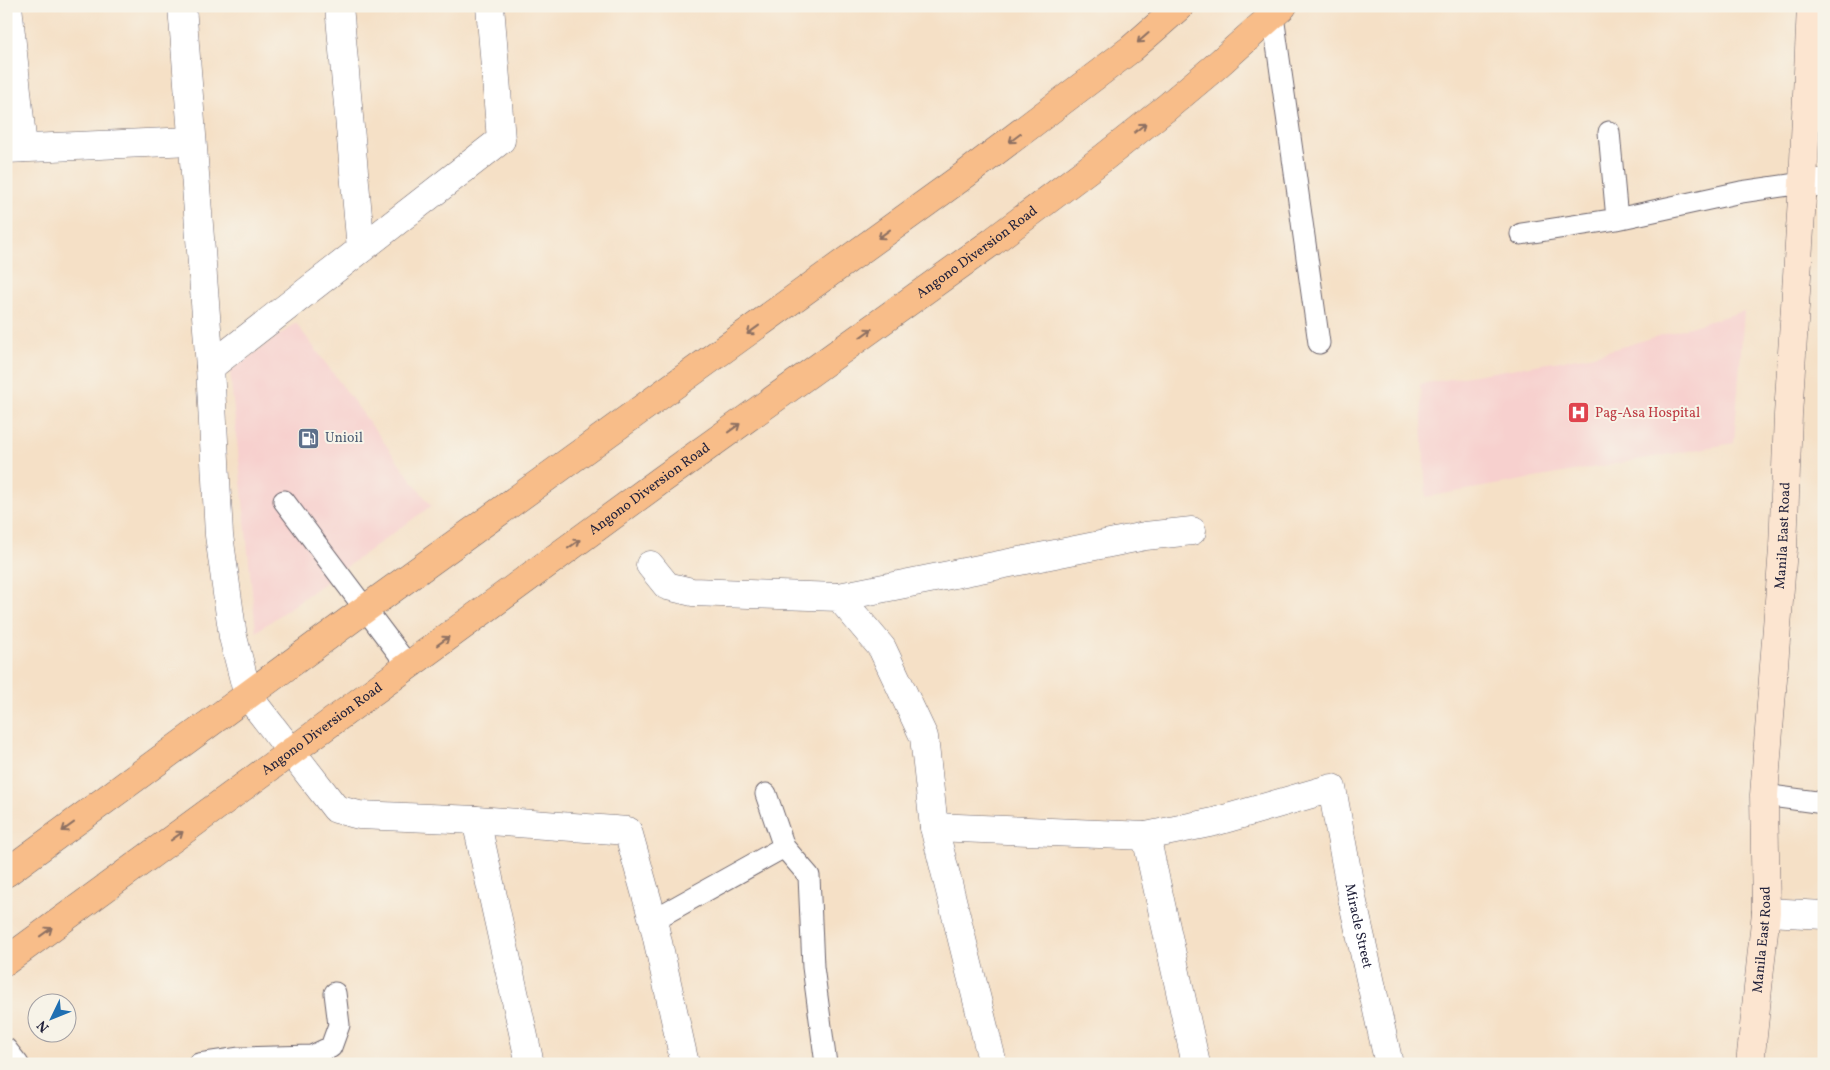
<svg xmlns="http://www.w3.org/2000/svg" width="1830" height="1070" viewBox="0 0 1830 1070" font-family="Vollkorn,serif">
<rect width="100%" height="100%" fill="#f7f3e8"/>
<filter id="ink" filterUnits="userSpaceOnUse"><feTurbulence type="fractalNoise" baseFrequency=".02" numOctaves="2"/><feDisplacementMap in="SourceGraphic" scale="10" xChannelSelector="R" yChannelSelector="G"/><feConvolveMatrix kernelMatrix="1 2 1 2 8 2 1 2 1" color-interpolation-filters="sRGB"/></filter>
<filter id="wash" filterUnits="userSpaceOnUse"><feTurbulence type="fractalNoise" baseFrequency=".0096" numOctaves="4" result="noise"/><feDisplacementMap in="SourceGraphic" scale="20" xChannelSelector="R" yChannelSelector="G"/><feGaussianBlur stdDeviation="1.12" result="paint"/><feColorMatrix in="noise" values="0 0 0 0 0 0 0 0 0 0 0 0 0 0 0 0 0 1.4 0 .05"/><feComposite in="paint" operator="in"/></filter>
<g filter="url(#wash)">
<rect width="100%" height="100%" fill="#f5e0c6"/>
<path fill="#f7d0ce" d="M1744,311L1734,443L1426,497L1420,384L1590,356Z
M296,323L431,506L256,632L230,371Z"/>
</g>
<g filter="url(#ink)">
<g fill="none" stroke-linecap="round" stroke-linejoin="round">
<defs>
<path id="lane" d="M1273,16L1319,343
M1609,132L1617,219
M1521,234L1617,219L1741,192L1803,183
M284,501L409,667
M766,794L784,847L809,876L813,967L826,1064
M1764,795L1824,803
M653,920L784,847
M6,1049L18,1064
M199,1064L240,1058L312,1056L331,1047L339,1025L335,993"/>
<g id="street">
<path d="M8,6L23,148"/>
<path d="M182,6L210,367L219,535L233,637L248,696L336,809L359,815L476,820L628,831L653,920L685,1064"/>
<path d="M339,6L361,249"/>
<path d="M6,149L192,141"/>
<path d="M1803,183H1824"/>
<path d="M210,367L501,140L490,6"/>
<path d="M650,565L667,586L692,592L839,597L882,648L924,737L934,827L993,1064"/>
<path d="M839,597L1145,536L1192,531"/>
<path d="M476,820L530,1064"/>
<path id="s1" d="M934,827L1146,836L1214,822L1332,788L1352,898L1389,1064"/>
<path d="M1146,836L1196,1064"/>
<path d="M1766,912L1824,915"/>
</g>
<g id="secondary">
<path id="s2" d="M1750,1064L1766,912L1764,795L1783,549L1788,415L1803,183L1811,6"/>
</g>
<g id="primary">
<path d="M6,873L365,609L962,177L1131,49L1180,6"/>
<path id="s3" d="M6,961L660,481L992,242L1102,159L1166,108L1215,67L1283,6"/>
</g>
</defs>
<use href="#lane" stroke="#6c646c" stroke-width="23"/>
<use href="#street" stroke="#6c646c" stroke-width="29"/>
<use href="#secondary" stroke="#6c646c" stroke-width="29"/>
<use href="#primary" stroke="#6c646c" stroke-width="29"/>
<use href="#lane" stroke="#fff" stroke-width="21"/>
<use href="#street" stroke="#fff" stroke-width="28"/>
<use href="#secondary" stroke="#fce5d0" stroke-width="28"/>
<use href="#primary" stroke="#f8bd89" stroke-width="28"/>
</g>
<defs><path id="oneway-shaft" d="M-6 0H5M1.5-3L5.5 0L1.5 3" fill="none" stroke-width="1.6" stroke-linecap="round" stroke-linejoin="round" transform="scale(1.25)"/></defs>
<g stroke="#8d7062">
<use href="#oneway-shaft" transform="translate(1143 38) rotate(139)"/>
<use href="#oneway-shaft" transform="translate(1140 128) rotate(-39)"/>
<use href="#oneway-shaft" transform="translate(1015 138) rotate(143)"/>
<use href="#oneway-shaft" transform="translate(884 234) rotate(144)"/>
<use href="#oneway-shaft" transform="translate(753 330) rotate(144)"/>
<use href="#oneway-shaft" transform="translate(866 333) rotate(-36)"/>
<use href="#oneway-shaft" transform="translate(734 428) rotate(-36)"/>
<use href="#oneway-shaft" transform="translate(574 544) rotate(-36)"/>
<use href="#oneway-shaft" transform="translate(443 641) rotate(-36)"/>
<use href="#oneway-shaft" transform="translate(68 827) rotate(144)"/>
<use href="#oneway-shaft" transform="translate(177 836) rotate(-36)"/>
<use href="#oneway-shaft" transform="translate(46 932) rotate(-36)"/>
</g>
</g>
<defs>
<symbol id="hospital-square" viewBox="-11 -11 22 22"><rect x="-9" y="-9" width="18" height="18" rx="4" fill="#e0444e" stroke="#f7f3e8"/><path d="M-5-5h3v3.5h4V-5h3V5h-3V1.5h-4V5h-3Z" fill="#fff"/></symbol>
<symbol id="fuel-square" viewBox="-11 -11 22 22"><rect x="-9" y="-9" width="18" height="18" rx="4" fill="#5c6f8a" stroke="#f7f3e8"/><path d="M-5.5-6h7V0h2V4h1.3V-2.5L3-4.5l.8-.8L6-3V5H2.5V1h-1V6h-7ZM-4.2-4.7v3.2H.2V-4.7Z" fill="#fff"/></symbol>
</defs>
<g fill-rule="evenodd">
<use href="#hospital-square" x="1566" y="400" width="25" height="25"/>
<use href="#fuel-square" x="296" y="426" width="25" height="25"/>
</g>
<g text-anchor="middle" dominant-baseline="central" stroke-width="4" stroke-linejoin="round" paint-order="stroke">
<g font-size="14" fill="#22223b" stroke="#f7f3e8">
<text stroke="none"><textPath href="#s3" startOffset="1202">Angono Diversion Road</textPath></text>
<text stroke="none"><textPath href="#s3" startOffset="798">Angono Diversion Road</textPath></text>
<text stroke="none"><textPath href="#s2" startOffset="530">Manila East Road</textPath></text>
<text stroke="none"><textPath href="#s3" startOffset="392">Angono Diversion Road</textPath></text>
<text stroke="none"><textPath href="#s1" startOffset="545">Miracle Street</textPath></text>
<text stroke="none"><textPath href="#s2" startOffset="125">Manila East Road</textPath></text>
</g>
<g font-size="14" fill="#be3a42" stroke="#f7f3e8" text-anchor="start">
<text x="1595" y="413">Pag-Asa Hospital</text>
</g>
<g font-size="14" fill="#4e5e75" stroke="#f7f3e8" text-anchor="start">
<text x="325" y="438">Unioil</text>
</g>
</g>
<rect width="1830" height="1070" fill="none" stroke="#f7f3e8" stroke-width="25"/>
<g transform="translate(52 1018) rotate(227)"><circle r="24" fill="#f7f3e8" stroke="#a29fa3"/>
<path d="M0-4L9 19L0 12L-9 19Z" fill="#1f6fb2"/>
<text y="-8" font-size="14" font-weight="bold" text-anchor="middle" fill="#22223b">N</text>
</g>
</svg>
